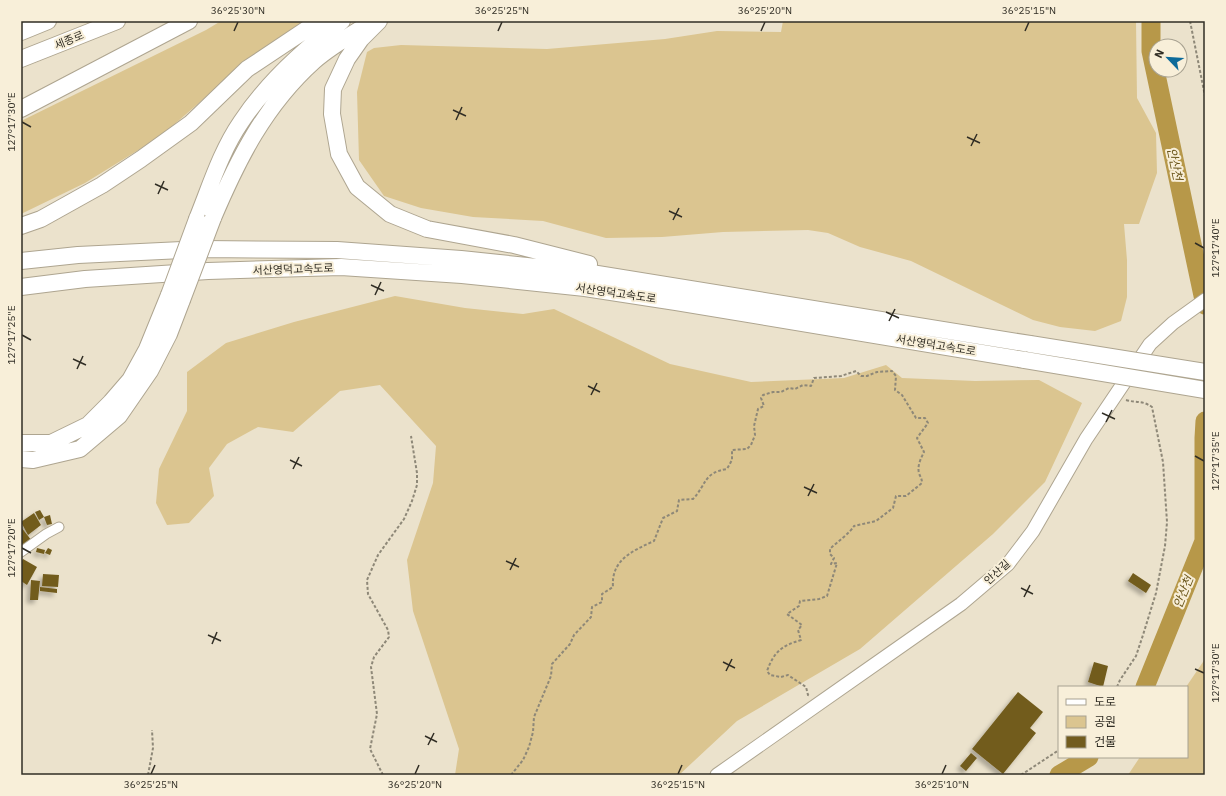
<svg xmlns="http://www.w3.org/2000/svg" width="1226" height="796" viewBox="0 0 1226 796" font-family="'IBM Plex Sans','Noto Sans KR',sans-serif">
<defs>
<filter id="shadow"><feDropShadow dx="-3.5" dy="3.5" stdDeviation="2" flood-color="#0004"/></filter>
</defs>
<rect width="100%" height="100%" fill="#ebe2cc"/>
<path fill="#dbc590" d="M221,21H307L240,67L161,136L85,183L21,214V121L206,30Z
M783,21H1136L1137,98L1156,133L1157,173L1139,224H1124L1127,260V297L1121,321L1095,331L1060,327L1033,320L911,261L860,247L828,233L808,230L723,232L662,237L606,238L543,221L473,217L421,208L384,196L359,160L357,92L367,52L374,48L401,45L547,49L665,39L717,31L781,32Z
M395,296L465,308L523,314L554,309L670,364L751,382L844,378L886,365L902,378L975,381L1039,380L1082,403L1045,482L993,534L860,649L737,721L679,775H455L459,749L413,611L407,560L433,483L436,446L380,385L340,391L293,432L258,427L227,444L209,468L214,496L189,523L167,525L156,503L159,469L187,411V372L226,343L294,322Z
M1205,659V775H1128L1140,757H1187L1186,687Z"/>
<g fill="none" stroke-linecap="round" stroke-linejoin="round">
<path stroke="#b79849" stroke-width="19" d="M1151,21V51L1205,305
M1145,687L1204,541V438L1205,421
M1059,775L1089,757"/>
</g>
<path fill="#725c1e" filter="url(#shadow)" d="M40,510L44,517L50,515L52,524L47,525L44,517L39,520L35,512Z
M34,513L41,525L28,535L21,522Z
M21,527L32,541L21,549Z
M37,548L45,550L44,554L36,552Z
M48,548L52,550L50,555L45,553Z
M23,559L37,567L27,585L21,581V562Z
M1133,573L1151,585L1146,593L1128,581Z
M43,574L59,575L58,587L42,586Z
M31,580L40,581L38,600H30Z
M40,587L57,589V593L40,591Z
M1094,662L1108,666L1103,687L1088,682Z
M1018,692L1043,712L1030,728L1036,733L1003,774L972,749Z
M971,753L977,758L966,771L960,766Z"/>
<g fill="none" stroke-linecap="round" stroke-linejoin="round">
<defs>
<path id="street" d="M21,552L46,534L59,527"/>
<path id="secondary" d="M717,775L961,604L1008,564L1033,531L1086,439L1150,344L1173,323L1205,300"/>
<path id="highway" d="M379,21L361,39L347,59L333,89L332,114L339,154L357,187L390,214L427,229L514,245L589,264
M21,32L48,21
M21,59L117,21
M21,109L189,21
M213,218C238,159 265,105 314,61C330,47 349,36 367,25
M197,219C210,187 221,151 241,122C267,83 304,49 342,21
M21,226L41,219L102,185L141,159L191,123L247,69L307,29L323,21
M21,261L78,255L203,249L337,250L461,259L585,272L1030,344
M21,287L85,279L208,271L341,267L462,275L585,288L676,302L1025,360
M21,443H51L88,425L111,402L130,380L147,349L169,295
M21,459L33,460L80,449L119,416L150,371L169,334L182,300"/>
</defs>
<use href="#street" stroke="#aea590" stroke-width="11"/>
<use href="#secondary" stroke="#aea590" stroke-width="15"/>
<use href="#highway" stroke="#aea590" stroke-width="18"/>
<path stroke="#8e8878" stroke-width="2" stroke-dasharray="3 2" stroke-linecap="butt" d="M1190,21L1205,96
M1117,687L1120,680L1136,656L1143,635L1156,593L1165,546L1167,522L1163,462L1152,407C1142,400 1136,403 1126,400
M148,775L153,748L152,730
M383,775L370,749L377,714L371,667L374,657L389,637L388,630L368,594L367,580L378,555L404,519L412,501L417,485V473L411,436
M511,775L523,760L529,747L533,732L534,717L551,676L552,664L570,644L574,635L591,617L592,607L602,602V594L613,587C611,560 632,551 654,541L663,518L677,511L679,500L693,499C707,484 703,473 727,469L732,460V450L747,449L751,445L755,435L754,426L758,409L764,406L761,398L763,395L773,392H781L789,388L795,389L803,385L811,386L814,378L841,376L856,371L861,376H867L877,372L892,371L896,376L895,390L902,395L916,418H925L928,423L917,438L924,452C921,458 917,466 919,473C920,477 922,478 922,483L906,496H896L893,508L876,521L854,526C850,533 837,542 830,549V554L834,558L831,564L837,563L827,596L819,599L800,601L799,606L787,614L802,625L798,630L801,640C781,646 774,652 767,671L770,675L781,677L788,675L806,687L808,695L810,696
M1021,775L1059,750"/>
<use href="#street" stroke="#fff" stroke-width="9"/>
<use href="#secondary" stroke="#fff" stroke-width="13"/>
<use href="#highway" stroke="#fff" stroke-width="16"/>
<defs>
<path id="highway-bridge" d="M169,295L197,219
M182,300L213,218
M1030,344L1205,372
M1025,360L1205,390"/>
</defs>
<use href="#highway-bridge" stroke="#aea590" stroke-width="18" stroke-linecap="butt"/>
<use href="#highway-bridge" stroke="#fff" stroke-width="16"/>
</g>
<path fill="none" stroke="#312e25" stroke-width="1.5" d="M234,31L238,22M498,31L502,22M761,31L765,22M1025,31L1029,22M453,110L466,116M456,120L462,107M22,122L31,127M967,137L980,143M971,146L977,134M155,184L168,190M158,194L164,181M669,211L682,217M673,220L679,208M1195,243L1204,248M371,285L384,291M375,295L381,282M886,312L899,318M889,321L895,309M22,335L31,340M73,359L86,365M77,369L83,356M588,386L600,392M591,395L597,383M1102,413L1115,419M1106,422L1112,410M1195,456L1204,461M290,460L302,466M293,469L299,457M804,487L817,493M808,496L814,484M22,548L31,553M506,561L519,567M510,570L516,558M1021,588L1033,594M1024,597L1030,585M208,635L221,641M212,644L217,632M723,662L735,668M1195,669L1204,673M726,671L732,659M425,736L437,742M428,745L434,733M151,774L155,765M415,774L419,765M678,774L682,765M942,774L946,765"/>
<g text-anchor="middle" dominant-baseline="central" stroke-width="4" stroke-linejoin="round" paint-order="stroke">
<g font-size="11" fill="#312e25" stroke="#f8efd9">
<text transform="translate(69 40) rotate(-22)">세종로</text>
<text transform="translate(293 269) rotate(-2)">서산영덕고속도로</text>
<text transform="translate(616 293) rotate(8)">서산영덕고속도로</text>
<text transform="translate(936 345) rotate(9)">서산영덕고속도로</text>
<text transform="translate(997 572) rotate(-43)">안산길</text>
</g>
<g font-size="12" font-style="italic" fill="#685317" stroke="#f8efd9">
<text transform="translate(1175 164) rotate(78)">안산천</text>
<text transform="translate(1183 592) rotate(-68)">안산천</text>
</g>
</g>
<rect width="1226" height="796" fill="none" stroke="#f8efd9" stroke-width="44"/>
<rect x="1058" y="686" width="130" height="72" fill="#f8efd9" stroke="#a8a291"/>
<rect x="1066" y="699" width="20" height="6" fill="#ffffff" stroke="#a8a291"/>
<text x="1094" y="706" font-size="12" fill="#312e25">도로</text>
<rect x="1066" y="716" width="20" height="12" fill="#dbc590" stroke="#a8a291"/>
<text x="1094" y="726" font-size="12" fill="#312e25">공원</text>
<rect x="1066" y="736" width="20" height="12" fill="#725c1e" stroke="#a8a291"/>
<text x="1094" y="746" font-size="12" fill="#312e25">건물</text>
<g transform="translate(1168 58) rotate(295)"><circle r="19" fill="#f8efd9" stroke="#a8a291"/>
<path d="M0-3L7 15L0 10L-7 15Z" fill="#0d6b9a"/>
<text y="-6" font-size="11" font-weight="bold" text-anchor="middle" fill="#312e25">N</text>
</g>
<rect x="22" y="22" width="1182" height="752" fill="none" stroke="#312e25" stroke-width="1.5"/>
<g font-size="10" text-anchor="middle" fill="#312e25">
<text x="238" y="14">36°25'30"N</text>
<text x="502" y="14">36°25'25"N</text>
<text x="765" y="14">36°25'20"N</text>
<text x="1029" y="14">36°25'15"N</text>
<text transform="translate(11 122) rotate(-90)" y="4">127°17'30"E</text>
<text transform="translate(1215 248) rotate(-90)" y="4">127°17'40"E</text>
<text transform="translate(11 335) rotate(-90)" y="4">127°17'25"E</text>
<text transform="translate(1215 461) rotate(-90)" y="4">127°17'35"E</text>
<text transform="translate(11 548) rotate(-90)" y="4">127°17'20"E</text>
<text transform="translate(1215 673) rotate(-90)" y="4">127°17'30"E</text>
<text x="151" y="788">36°25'25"N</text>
<text x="415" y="788">36°25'20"N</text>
<text x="678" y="788">36°25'15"N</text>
<text x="942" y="788">36°25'10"N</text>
</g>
</svg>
